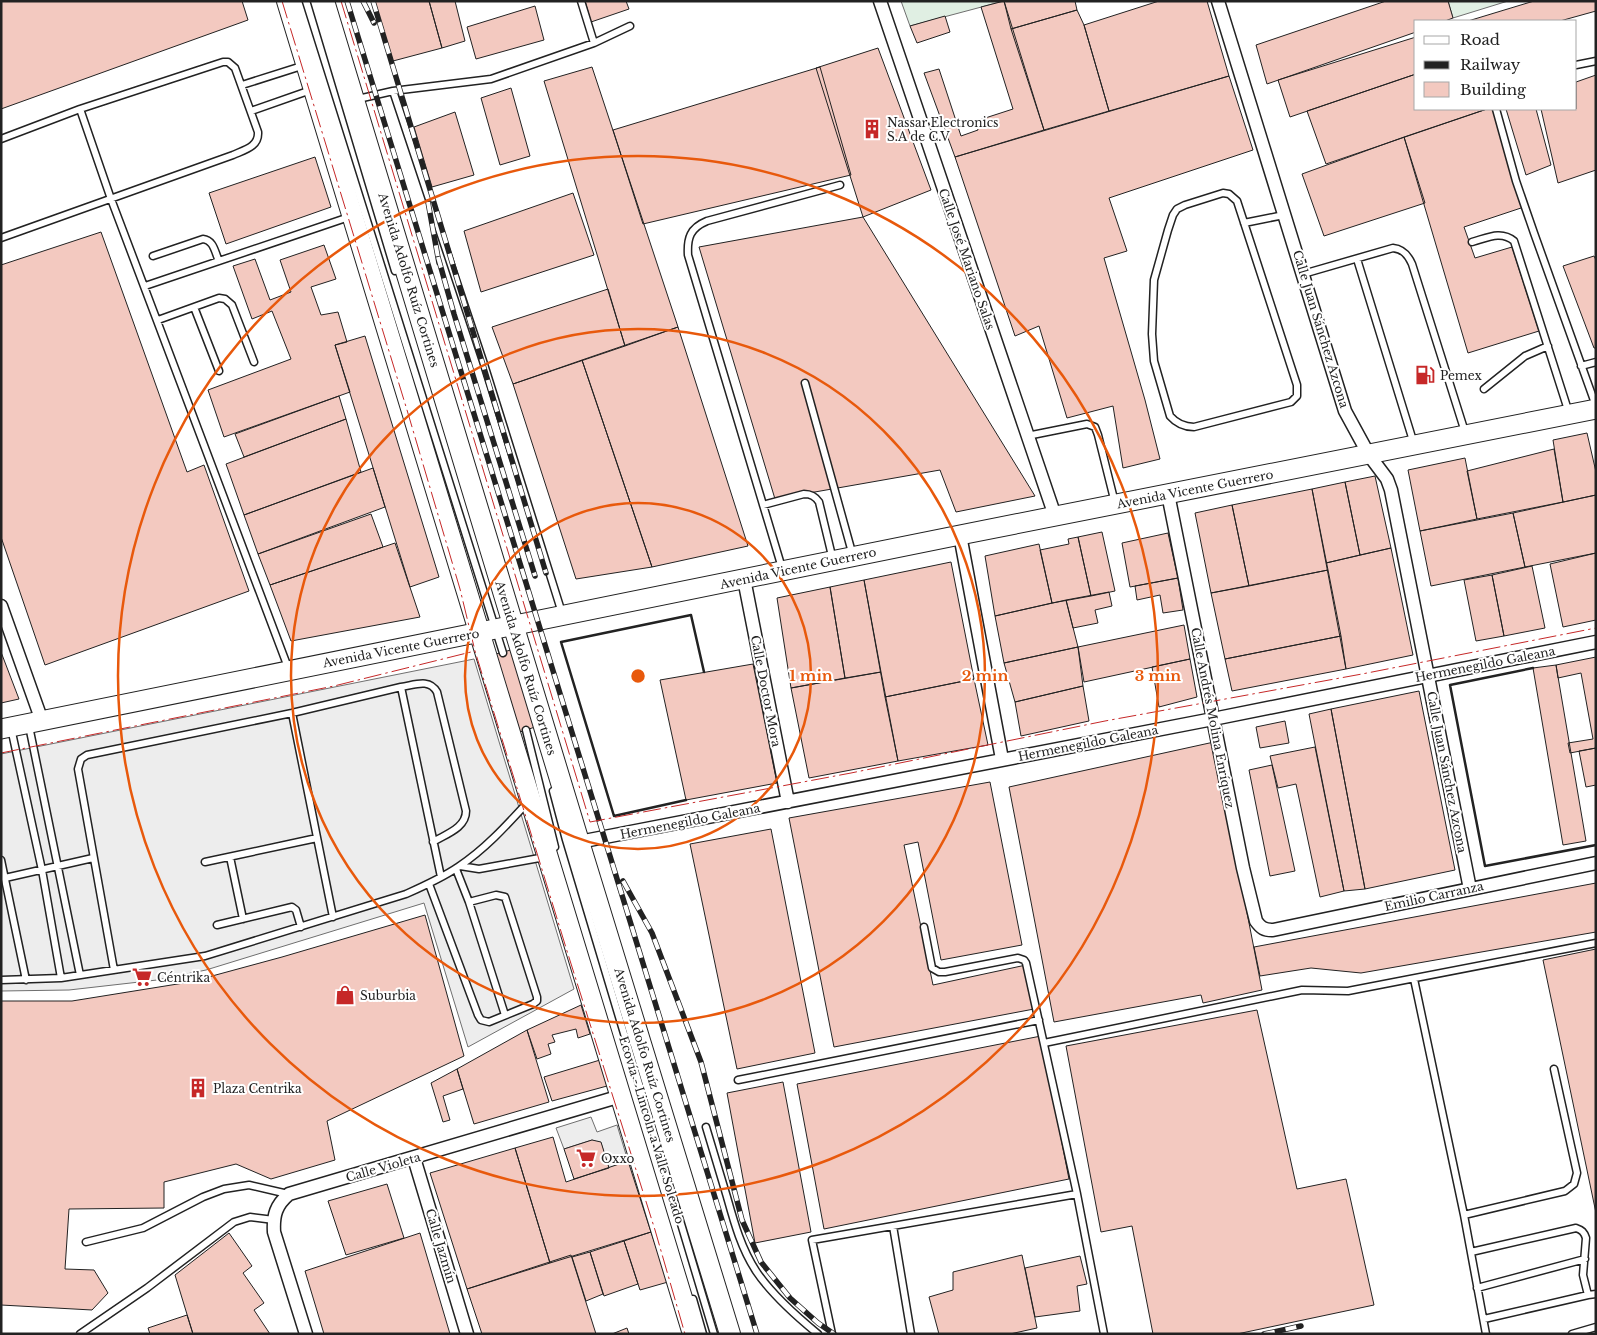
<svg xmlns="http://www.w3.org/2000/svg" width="1597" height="1335" viewBox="0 0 1597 1335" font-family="'Libre Baskerville',serif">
<rect width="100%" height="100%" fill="#fff"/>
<path fill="#e0efe3" stroke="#6f6f6f" d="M901,1H1004L910,26Z
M1448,1H1508L1453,18Z"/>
<path fill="#ededed" stroke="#6f6f6f" d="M474,659L574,989L468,1047L424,903L206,970L157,980L69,990L1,991V754Z
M591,1117L597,1132L617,1125L628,1161L609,1168L601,1143L592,1140L564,1149L556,1128Z"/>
<path fill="#f3c9c0" stroke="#222" d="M1,1H242L248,20L1,109Z
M374,1H429L442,48L393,61Z
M429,1H455L465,41L442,48Z
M585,1H626L629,9L591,22Z
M1004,1H1075L1077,10L1011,29Z
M1004,1L1044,130L955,157L924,73L939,69L961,136L978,130L976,121L1013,109L981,7Z
M1159,1H1207L1229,76L1109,111L1084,25Z
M1386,1H1448L1453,18L1445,21H1416V32L1267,84L1256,45Z
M1534,1H1596V11L1560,21H1468Z
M535,6L544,40L476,59L467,27Z
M1077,10L1084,25L1109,111L1044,130L1011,29Z
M945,16L950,32L917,43L910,26Z
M1416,37V74L1290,117L1278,80Z
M878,48L931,190L863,217L816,68Z
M592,67L678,327L625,346L544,81Z
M820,67L851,175L643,224L613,130Z
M1416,74V109H1487L1326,164L1307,111Z
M1596,75V170L1558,183L1541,109H1576V82Z
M1229,76L1253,150L1109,198L1127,251L1104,258L1145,400L1160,459L1123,468L1113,406L1067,418L1039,326L1015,336L955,157Z
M511,88L530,156L500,165L481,98Z
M1487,109H1494L1524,207L1464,227L1475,258L1512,247L1539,331L1468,353L1404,137Z
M1506,109H1536L1551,165L1526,175Z
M455,112L474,175L432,187L414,127Z
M1404,137L1425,203L1324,236L1302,174Z
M315,157L331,207L226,244L209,193Z
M573,193L594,255L481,292L464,231Z
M863,217L1035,496L956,512L940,470L775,499L699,247Z
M101,232L187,472L204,465L249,591L45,665L1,537V265Z
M324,245L336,279L311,287L321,315L338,312L347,342L335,345L350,392L224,437L208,390L291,359L272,311L252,319L233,266L255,259L270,300L291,292L280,260Z
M1594,256L1596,260V348H1594L1563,266Z
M608,289L625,346L513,384L492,327Z
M678,327L748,546L652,567L582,360Z
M365,336L439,577L410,587L335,345Z
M582,360L652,567L576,579L513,384Z
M339,396L346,419L244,457L235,434Z
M346,419L361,472L244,515L226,464Z
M1587,433L1596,472V495L1563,502L1553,440Z
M1554,449L1563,502L1477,519L1467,471Z
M1465,458L1477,519L1420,531L1408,470Z
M373,468L385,507L258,554L244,515Z
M1375,476L1391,548L1360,555L1345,482Z
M1345,482L1360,555L1326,563L1312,489Z
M1312,489L1328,570L1249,586L1232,505Z
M1596,495V553L1525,567L1513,513Z
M1232,505L1249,586L1211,593L1195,513Z
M1513,513L1525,567L1431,586L1420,531Z
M371,514L383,547L270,585L258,554Z
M1102,532L1115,591L1091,596L1078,537Z
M1168,533L1178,578L1130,587L1122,543Z
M1078,537L1091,596L1052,603L1040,550L1069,544L1068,539Z
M395,543L420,617L291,641L270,585Z
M1039,544L1052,603L995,616L985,556Z
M1391,548L1413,655L1346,669L1326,563Z
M1596,553V620L1563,627L1550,564Z
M951,562L974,679L885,697L864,580Z
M1532,566L1545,628L1504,636L1492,575Z
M1328,570L1341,636L1225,659L1211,593Z
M1492,575L1504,636L1476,641L1464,580Z
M1178,578L1183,610L1163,613L1160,595L1137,600L1135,586Z
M864,580L881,672L845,678L830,587Z
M830,587L845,678L791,688L777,598Z
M1109,592L1112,606L1095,610L1098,623L1073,628L1066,600Z
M1066,600L1078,647L1004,663L995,616Z
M1184,625L1190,659L1084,682L1078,647Z
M1341,636L1346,669L1232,691L1225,659Z
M1078,647L1083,686L1015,702L1004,663Z
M518,648L541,725L520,732L496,654Z
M1,652L19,699L1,703Z
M1596,657V748L1570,753L1568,743L1593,739L1581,673L1558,678L1556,665Z
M1190,659L1197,697L1159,707L1152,667Z
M753,664L777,783L686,800L660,680Z
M1556,665L1586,841L1563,845L1533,668Z
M881,672L898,761L809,778L791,688Z
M974,679L988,745L898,761L885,697Z
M1083,686L1089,721L1021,736L1015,702Z
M1419,691L1455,870L1365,889L1331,709Z
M1331,709L1365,889L1344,891L1309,714Z
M1285,721L1289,743L1260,748L1256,727Z
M1214,742L1262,990L1203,1003L1201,995L1054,1022L1009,787Z
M1315,747L1344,891L1320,897L1296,784L1278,788L1270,756Z
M1596,748V785L1586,787L1579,751Z
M1272,765L1295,871L1270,876L1249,770Z
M990,782L1022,945L941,960L918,842L904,845L933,985L1026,965L1034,1009L834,1047L789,818Z
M771,829L815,1053L737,1069L690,844Z
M1596,883V932L1361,973L1311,968L1260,976L1254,947Z
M425,915L464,1056L327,1121L335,1160L271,1179L236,1164L164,1182V1208L69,1209L65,1269L94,1270L108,1293L92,1310L1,1305V1001H72L190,982L282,957Z
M1596,949V1213L1543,960Z
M581,1005L590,1034L578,1038L576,1029L552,1035L555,1042L548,1044L551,1054L537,1059L527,1030Z
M1257,1010L1297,1189L1346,1179L1374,1305L1237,1334H1153L1132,1226L1101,1232L1066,1046Z
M527,1030L549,1102L474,1124L457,1069Z
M1041,1036L1069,1179L824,1229L797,1084Z
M600,1060L607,1086L552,1101L544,1077Z
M457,1069L463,1089L443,1096L450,1120L443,1122L431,1083Z
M783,1082L811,1232L755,1243L727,1093Z
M553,1137L566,1182L628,1161L651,1232L550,1263L515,1148Z
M592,1140L601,1142L609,1168L574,1179L564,1149Z
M515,1148L550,1263L467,1289L430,1173Z
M387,1184L404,1238L346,1255L328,1201Z
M651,1232L668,1282L640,1290L624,1241Z
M229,1233L252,1266L243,1273L264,1303L254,1310L270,1334H193L175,1275Z
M420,1233L450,1334H324L305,1271Z
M624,1241L638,1284L604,1296L590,1252Z
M590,1252L603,1294L586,1301L572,1257Z
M571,1255L596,1334H482L467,1289Z
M1022,1255L1037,1328L1010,1334H939L929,1297L953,1290V1272Z
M1080,1256L1087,1284L1077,1286L1080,1311L1035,1317L1025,1268Z
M187,1315L193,1334H150L148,1328Z
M627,1328L629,1334H612Z"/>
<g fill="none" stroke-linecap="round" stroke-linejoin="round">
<defs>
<path id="lane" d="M298,1L503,653
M314,1L395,271
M581,1L594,43
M1576,65L1596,61
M242,85L305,65
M393,91L491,79L594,43L630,26
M358,99L393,91L483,361L562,613
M80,109L111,199L289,670
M1496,109L1516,181L1534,233L1596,406
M251,111L311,90
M1,139L80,109L223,62H228L235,68L258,132C259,147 244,150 233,155L1,238
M1223,193L1229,194L1237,201L1297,385V396L1291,402L1194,427C1184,427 1177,424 1170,416L1154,361L1152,334L1154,280L1168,230L1173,215L1177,209L1185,205Z
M1244,223L1284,215
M1472,242C1487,238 1501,230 1514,241L1569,413
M153,256L203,239C214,240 215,253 219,261
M1357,259L1414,444
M1303,274L1393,248C1403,249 1408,255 1412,264L1465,432
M145,286L349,217
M194,307L219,371
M158,320L219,298L225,299L232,305L254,362
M1581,366L1596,362
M805,383L853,556
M1484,389L1525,356L1548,346
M1027,436L1087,424L1095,427L1098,435L1115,503
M763,505L804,494C811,494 815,496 819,502L833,560
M782,568L688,255C687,238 690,228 707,221L840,185
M401,687C415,685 429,678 437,692L466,811C466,828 446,834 433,842
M292,713L333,917
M29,726L80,975
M11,728L42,870L61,978
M526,730L555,847
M553,791L566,840L714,1334
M230,857L243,919
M1,860L26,980
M205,862L317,838
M460,866L479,869L545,857
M456,869L469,902L505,1015
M5,878L93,858
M429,884L478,1015L481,1020L489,1022L533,1004L537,1001V997L505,897L496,895L469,902
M217,925L292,907L296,910L301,927
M924,927L932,968L939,972H945L1018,958L1024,960L1026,963L1077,1194L1104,1334
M114,970L78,769L81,759L87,755L292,713L401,687L441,877
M1414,979L1464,1215L1486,1334
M1,980L61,978L205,956L406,894C424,886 442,878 458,867C484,850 506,826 527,803
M1044,1043L1302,990L1348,991L1596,943
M738,1080L1039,1020
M706,1127C713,1150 720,1173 727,1197C734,1222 741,1248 756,1271C772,1295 796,1316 818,1334
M1464,1215L1565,1191L1574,1184L1577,1173L1554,1069
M893,1226L911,1334
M86,1242L143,1228L203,1197L224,1189L249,1185L288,1194
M1471,1252L1576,1228C1582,1230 1584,1232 1586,1238L1583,1275L1588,1295L1596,1294
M1477,1288L1585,1259
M693,1299L703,1334
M1484,1319L1588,1295
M80,1334L147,1288L234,1222L250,1217L274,1220
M832,1334L812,1240L1077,1194
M1572,1334L1596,1327"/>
<path id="street" d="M880,1L1055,516
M1218,1L1345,411L1369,455L1387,479L1391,490L1470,889
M1168,494L1243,868L1256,921C1261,928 1264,930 1273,930L1596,863
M960,535L1002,759
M744,579L788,802
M1,606L42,721
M579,842L1213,719L1596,642
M414,1158L467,1334
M306,1334L274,1232C273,1215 276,1205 289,1194L621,1096"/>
<path id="secondary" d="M1,729L960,535L1596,409"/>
<path id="primary" d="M287,1L693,1334
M324,1L579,842L730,1334"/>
</defs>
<use href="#lane" stroke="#222" stroke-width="9"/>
<use href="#street" stroke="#222" stroke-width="15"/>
<use href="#secondary" stroke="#222" stroke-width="21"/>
<use href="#primary" stroke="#222" stroke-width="22"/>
<use href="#lane" stroke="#fff" stroke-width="6"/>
<use href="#street" stroke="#fff" stroke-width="12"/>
<use href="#secondary" stroke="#fff" stroke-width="19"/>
<use href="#primary" stroke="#fff" stroke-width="20"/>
<defs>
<path id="rail" d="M347,1L757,1334
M363,1L374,23
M373,1L546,573
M428,202L439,263
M438,257L454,314L535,576
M623,881L652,933L701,1062L742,1220L761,1262L790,1298L818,1323L834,1334
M1264,1334L1301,1326"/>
</defs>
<use href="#rail" stroke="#222" stroke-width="5.5"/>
<use href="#rail" stroke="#fff" stroke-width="4" stroke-dasharray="11" stroke-linecap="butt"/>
<path stroke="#222" stroke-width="2.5" d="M1533,668L1450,685L1485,866L1596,845
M686,800L614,816L561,642L691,615L704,672"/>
<path stroke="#c62828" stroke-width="1" stroke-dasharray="18 4 2.5 4" stroke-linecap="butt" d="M282,1L407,410L460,589L475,651L567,951L655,1230L685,1334
M341,1L590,822L851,773L1105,721L1362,674L1596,628
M1,753L334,686L475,651"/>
</g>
<g fill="none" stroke="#e8590c" stroke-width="2.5">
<circle cx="638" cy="676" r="173"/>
<circle cx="638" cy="676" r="347"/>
<circle cx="638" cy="676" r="520"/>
</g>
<defs>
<symbol id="building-bare" viewBox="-9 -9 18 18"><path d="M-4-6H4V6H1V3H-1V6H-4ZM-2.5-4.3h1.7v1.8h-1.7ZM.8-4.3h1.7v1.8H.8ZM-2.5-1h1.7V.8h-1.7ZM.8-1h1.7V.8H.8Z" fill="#c62828" stroke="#fff" stroke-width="2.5" paint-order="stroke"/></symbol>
<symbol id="fuel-bare" viewBox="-9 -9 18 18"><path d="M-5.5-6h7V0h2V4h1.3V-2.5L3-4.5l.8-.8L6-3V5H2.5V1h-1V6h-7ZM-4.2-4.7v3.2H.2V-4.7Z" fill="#c62828" stroke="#fff" stroke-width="2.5" paint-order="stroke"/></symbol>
<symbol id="supermarket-bare" viewBox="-9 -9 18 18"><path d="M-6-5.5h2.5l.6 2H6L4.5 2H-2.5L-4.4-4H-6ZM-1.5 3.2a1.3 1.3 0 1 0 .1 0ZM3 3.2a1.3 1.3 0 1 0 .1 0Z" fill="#c62828" stroke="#fff" stroke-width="2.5" paint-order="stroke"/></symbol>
<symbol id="shop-bare" viewBox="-9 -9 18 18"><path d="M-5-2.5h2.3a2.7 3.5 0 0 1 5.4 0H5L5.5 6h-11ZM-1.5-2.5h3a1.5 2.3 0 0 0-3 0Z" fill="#c62828" stroke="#fff" stroke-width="2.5" paint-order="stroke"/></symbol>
</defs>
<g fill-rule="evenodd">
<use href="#building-bare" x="858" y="115" width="28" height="28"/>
<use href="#fuel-bare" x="1411" y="361" width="28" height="28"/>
<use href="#supermarket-bare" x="128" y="963" width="28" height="28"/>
<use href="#shop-bare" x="331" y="981" width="28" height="28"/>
<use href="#building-bare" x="184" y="1074" width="28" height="28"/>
<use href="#supermarket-bare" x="572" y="1144" width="28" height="28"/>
</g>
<g text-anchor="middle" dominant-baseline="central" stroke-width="4" stroke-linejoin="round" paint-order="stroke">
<g font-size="12" fill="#222" stroke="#fff" text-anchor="start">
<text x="887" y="122">Nassar Electronics<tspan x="887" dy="14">S.A de C.V</tspan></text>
<text x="1440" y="375">Pemex</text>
<text x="157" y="977">Céntrika</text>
<text x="360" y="995">Suburbia</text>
<text x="213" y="1088">Plaza Centrika</text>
<text x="601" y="1158">Oxxo</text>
</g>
<g font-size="12" fill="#222" stroke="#fff">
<text transform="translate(967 259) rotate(71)">Calle José Mariano Salas</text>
<text transform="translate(409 280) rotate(73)">Avenida Adolfo Ruíz Cortines</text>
<text transform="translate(1321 329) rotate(73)">Calle Juan Sánchez Azcona</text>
<text transform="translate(1195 489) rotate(-11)">Avenida Vicente Guerrero</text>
<text transform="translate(798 568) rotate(-12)">Avenida Vicente Guerrero</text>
<text transform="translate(401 648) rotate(-11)">Avenida Vicente Guerrero</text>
<text transform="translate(1485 664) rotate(-11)">Hermenegildo Galeana</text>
<text transform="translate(526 668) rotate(73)">Avenida Adolfo Ruíz Cortines</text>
<text transform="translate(766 691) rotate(79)">Calle Doctor Mora</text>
<text transform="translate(1213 718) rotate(79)">Calle Andrés Molina Enríquez</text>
<text transform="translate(1088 743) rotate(-11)">Hermenegildo Galeana</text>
<text transform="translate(1447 772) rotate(79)">Calle Juan Sánchez Azcona</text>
<text transform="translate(690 821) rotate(-11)">Hermenegildo Galeana</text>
<text transform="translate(1434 896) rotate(-12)">Emilio Carranza</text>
<text transform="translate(645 1055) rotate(73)">Avenida Adolfo Ruíz Cortines</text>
<text transform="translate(652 1130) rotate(73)">Ecovía - Lincoln a Valle Soleado</text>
<text transform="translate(383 1167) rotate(-16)">Calle Violeta</text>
<text transform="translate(441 1246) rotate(73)">Calle Jazmín</text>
</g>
</g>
<circle cx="638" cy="676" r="8" fill="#e8590c" stroke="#fff" stroke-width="2.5"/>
<g font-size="15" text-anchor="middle" font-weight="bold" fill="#e8590c" stroke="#fff" stroke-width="4" stroke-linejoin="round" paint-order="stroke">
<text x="811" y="681">1 min</text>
<text x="985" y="681">2 min</text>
<text x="1158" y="681">3 min</text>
</g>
<rect width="1597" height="1335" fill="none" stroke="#222222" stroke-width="5"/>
<rect x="1414" y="20" width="162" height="90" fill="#ffffff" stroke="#a7a7a7"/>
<rect x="1424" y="36" width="25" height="8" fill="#ffffff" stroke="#a7a7a7"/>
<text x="1460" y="45" font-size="15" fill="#222222">Road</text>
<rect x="1424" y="61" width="25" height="8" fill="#222222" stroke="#a7a7a7"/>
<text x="1460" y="70" font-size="15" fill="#222222">Railway</text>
<rect x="1424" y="82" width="25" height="15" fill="#f3c9c0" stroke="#a7a7a7"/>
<text x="1460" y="95" font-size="15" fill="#222222">Building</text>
</svg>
